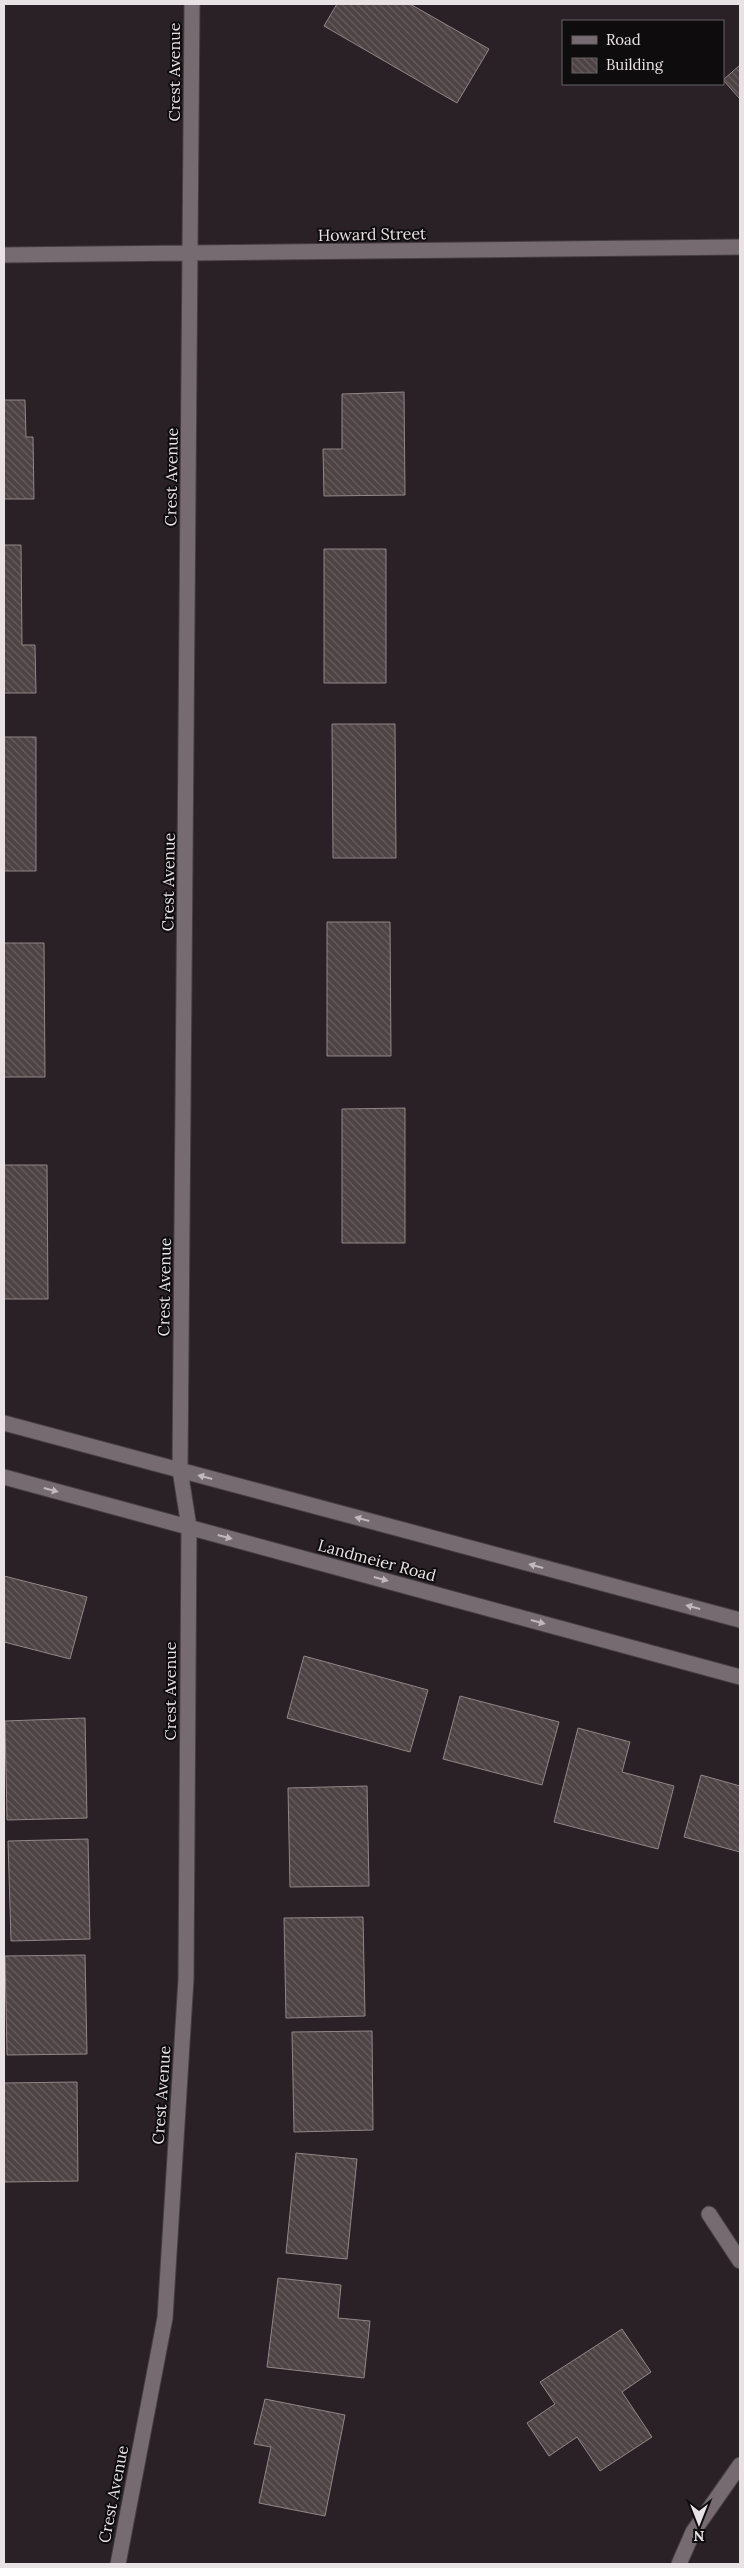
<svg xmlns="http://www.w3.org/2000/svg" width="744" height="2568" viewBox="0 0 744 2568" font-family="Lora,serif">
<defs>
<pattern id="building-back-hatch" width="6" height="6" patternUnits="userSpaceOnUse" patternTransform="scale(1.25)"><rect width="6" height="6" fill="#4e4344"/><path d="M-1 5l2 2M0 0l6 6M5-1l2 2" fill="none" stroke="#685e5f"/></pattern>
</defs>
<rect width="100%" height="100%" fill="#292126"/>
<path fill="url(#building-back-hatch)" stroke="#928587" d="M337,4H410L489,49L457,103L324,26Z
M740,65V99L723,80Z
M404,392L405,495L324,496L323,449H342V394Z
M4,400H25L26,437H33L34,499H4Z
M4,545H21L22,645H35L36,693H4Z
M324,549H386V683H324Z
M332,724H395L396,858H333Z
M4,737H36V871H4Z
M327,922H390L391,1056H327Z
M4,943H44L45,1077H4Z
M405,1108V1243H342V1109Z
M4,1165H47L48,1299H4Z
M4,1576L87,1597L70,1659L4,1642Z
M304,1656L428,1690L410,1752L287,1718Z
M460,1696L559,1722L542,1785L443,1759Z
M85,1718L87,1818L7,1820L5,1721Z
M578,1728L630,1742L622,1772L674,1786L658,1849L554,1822Z
M701,1775L740,1786V1852L684,1837Z
M367,1786L369,1886L290,1887L288,1788Z
M88,1839L90,1939L11,1941L8,1841Z
M363,1917L365,2016L286,2018L284,1918Z
M85,1955L87,2054L7,2055L5,1956Z
M372,2031L373,2130L294,2132L292,2032Z
M77,2082L78,2181L4,2182V2083Z
M296,2153L357,2159L347,2259L286,2253Z
M278,2278L341,2285L338,2318L370,2321L364,2378L267,2367Z
M622,2329L651,2372L622,2392L652,2437L600,2471L577,2437L549,2456L527,2423L555,2404L540,2382Z
M265,2399L345,2415L325,2516L259,2503L271,2447L254,2444Z"/>
<g fill="none" stroke-linecap="round" stroke-linejoin="round">
<defs>
<path id="street" d="M4,255L740,247
M709,2214L740,2261
M118,2564L165,2318L186,1979L189,1527L180,1470L192,4
M679,2564L693,2532L740,2465"/>
<path id="secondary" d="M4,1423L740,1620
M4,1477L740,1677"/>
</defs>
<use href="#street" stroke="#453e42" stroke-width="17"/>
<use href="#secondary" stroke="#453e42" stroke-width="17"/>
<use href="#street" stroke="#756b71" stroke-width="15"/>
<use href="#secondary" stroke="#756b71" stroke-width="15"/>
</g>
<defs><path id="oneway-solid" d="M-6-.8H1V-3.2L6.5 0L1 3.2V.8H-6Z" transform="scale(1.25)"/></defs>
<g fill="#c0b8bc">
<use href="#oneway-solid" transform="translate(205 1477) rotate(-165)"/>
<use href="#oneway-solid" transform="translate(51 1490) rotate(15)"/>
<use href="#oneway-solid" transform="translate(362 1519) rotate(-165)"/>
<use href="#oneway-solid" transform="translate(225 1537) rotate(15)"/>
<use href="#oneway-solid" transform="translate(536 1566) rotate(-165)"/>
<use href="#oneway-solid" transform="translate(381 1579) rotate(15)"/>
<use href="#oneway-solid" transform="translate(693 1607) rotate(-165)"/>
<use href="#oneway-solid" transform="translate(538 1622) rotate(15)"/>
</g>
<g text-anchor="middle" dominant-baseline="central" stroke-width="4" stroke-linejoin="round" paint-order="stroke">
<g font-size="16" fill="#e8e2e5" stroke="#0f0c0e">
<text transform="translate(174 72) rotate(-90)">Crest Avenue</text>
<text transform="translate(372 234) rotate(-1)">Howard Street</text>
<text transform="translate(171 477) rotate(-89)">Crest Avenue</text>
<text transform="translate(168 882) rotate(-89)">Crest Avenue</text>
<text transform="translate(164 1287) rotate(-89)">Crest Avenue</text>
<text transform="translate(377 1560) rotate(15)">Landmeier Road</text>
<text transform="translate(170 1691) rotate(-90)">Crest Avenue</text>
<text transform="translate(161 2095) rotate(-86)">Crest Avenue</text>
<text transform="translate(113 2494) rotate(-79)">Crest Avenue</text>
</g>
</g>
<rect width="744" height="2568" fill="none" stroke="#e8e2e5" stroke-width="10"/>
<rect x="562" y="20" width="162" height="65" fill="#0f0c0e" stroke="#666264"/>
<rect x="572" y="36" width="25" height="8" fill="#756b71" stroke="#666264"/>
<text x="606" y="45" font-size="15" fill="#e8e2e5">Road</text>
<rect x="572" y="58" width="25" height="15" fill="url(#building-back-hatch)" stroke="#666264"/>
<text x="606" y="70" font-size="15" fill="#e8e2e5">Building</text>
<g transform="translate(699 2523) rotate(180)" stroke="#0f0c0e" stroke-width="4" paint-order="stroke">
<path d="M0-4L9 19L0 12L-9 19Z" fill="#e8e2e5"/>
<text y="-8" font-size="14" font-weight="bold" text-anchor="middle" fill="#e8e2e5">N</text>
</g>
</svg>
